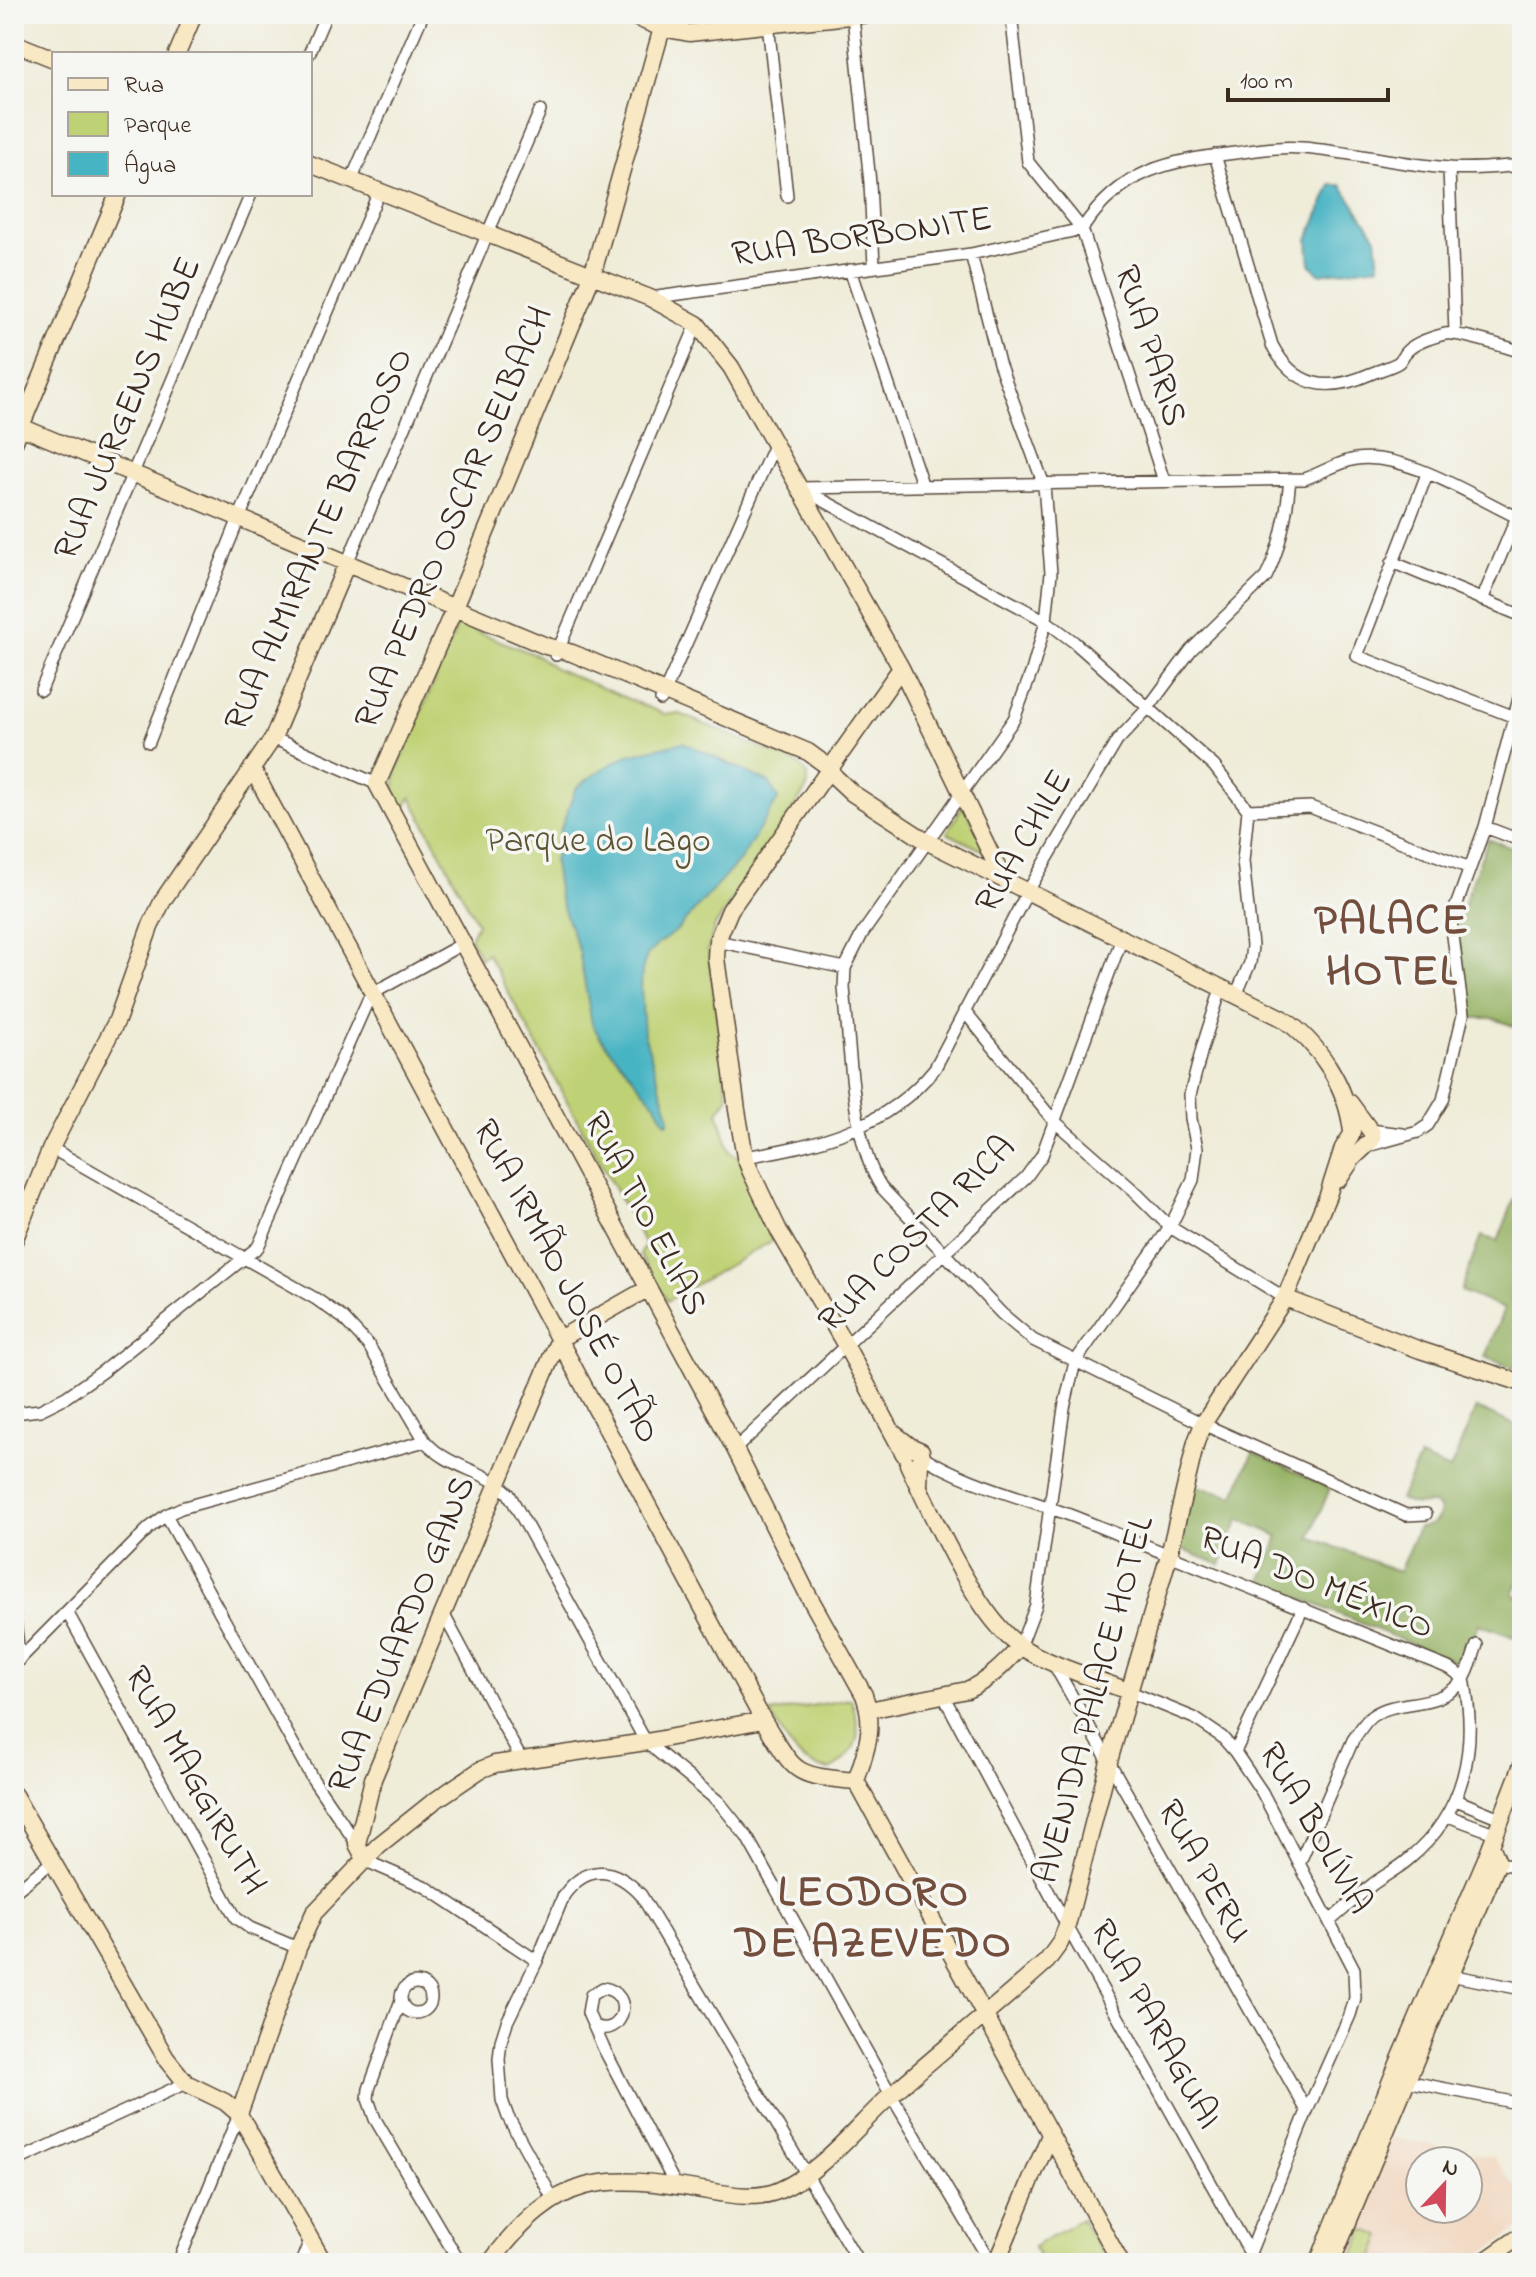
<svg xmlns="http://www.w3.org/2000/svg" width="1536" height="2277" viewBox="0 0 1536 2277" font-family="'Indie Flower',sans-serif">
<rect width="100%" height="100%" fill="#f6f6f2"/>
<filter id="ink" filterUnits="userSpaceOnUse"><feTurbulence type="fractalNoise" baseFrequency=".0125" numOctaves="2"/><feDisplacementMap in="SourceGraphic" scale="16" xChannelSelector="R" yChannelSelector="G"/><feConvolveMatrix kernelMatrix="1 2 1 2 8 2 1 2 1" color-interpolation-filters="sRGB"/></filter>
<filter id="wash" filterUnits="userSpaceOnUse"><feTurbulence type="fractalNoise" baseFrequency=".006" numOctaves="4" result="noise"/><feDisplacementMap in="SourceGraphic" scale="32" xChannelSelector="R" yChannelSelector="G"/><feGaussianBlur stdDeviation="1.8" result="paint"/><feColorMatrix in="noise" values="0 0 0 0 0 0 0 0 0 0 0 0 0 0 0 0 0 1.4 0 .05"/><feComposite in="paint" operator="in"/></filter>
<g filter="url(#wash)">
<rect width="100%" height="100%" fill="#efecd8"/>
<path fill="#f1d5bd" fill-rule="evenodd" d="M1391,2137L1493,2157L1522,2194V2226L1470,2263H1342ZM1420,2161H1468V2209H1420Z"/>
<path fill="#bfd175" stroke="#7d7e4a" stroke-width="2" d="M458,624L538,656L554,668L664,714H680L795,762C805,769 811,775 807,788L715,926L708,949L728,1098L718,1112L730,1152L739,1157L758,1206L777,1238L667,1301L640,1255L645,1245L487,953L480,959L470,938L477,923L411,797L403,811L394,790L396,772Z
M963,805L990,854L947,833Z
M851,1699C862,1734 862,1748 831,1770C796,1767 787,1740 770,1713Z
M1081,2219L1108,2263H1043L1033,2247Z
M1364,2229L1382,2236L1371,2263H1351Z"/>
<path fill="#97b366" stroke="#696e42" stroke-width="2" d="M1488,839L1522,852V1029L1492,1018H1473L1457,932L1458,920Z
M1522,1147V1371L1485,1357L1504,1309L1461,1291L1481,1236L1498,1241L1519,1187L1514,1148Z
M1476,1408L1522,1428V1575L1513,1594L1522,1598V1640L1479,1624L1460,1664L1261,1582L1279,1536L1239,1519L1221,1565L1178,1548L1193,1485L1234,1496L1253,1452L1330,1488L1310,1537L1399,1572L1418,1528C1431,1526 1438,1524 1440,1510C1431,1498 1424,1507 1412,1504C1408,1503 1404,1501 1400,1499L1420,1457L1450,1470Z"/>
<path fill="#47b4c3" stroke="#416f70" stroke-width="2" d="M1331,185H1341L1376,237L1379,266L1320,274L1310,264L1308,240Z
M683,742L770,783L778,799L741,859L676,931L658,944L647,955L642,970L641,989L644,1034L669,1115V1122L666,1123L655,1103L601,1039L592,1024L579,951L559,897L554,862L560,831L576,788L602,769L628,755Z"/>
</g>
<g filter="url(#ink)">
<g fill="none" stroke-linecap="round" stroke-linejoin="round">
<defs>
<path id="street" d="M1011,14L1028,162L1082,229L1164,481
M853,16L870,183L874,266
M768,24L787,196
M309,54L326,14
M1215,155L1272,345C1295,388 1328,393 1370,374C1379,370 1392,367 1399,362C1402,359 1403,355 1406,352C1414,343 1433,337 1445,334C1458,332 1506,347 1522,352
M1449,168L1455,333
M351,181L423,14
M1082,229C1122,169 1168,161 1235,153C1257,150 1280,146 1302,148C1351,152 1399,164 1448,168C1473,170 1498,167 1522,165
M971,254L999,363L1044,485L1051,573L1046,621L1032,671L1014,719L862,934L845,968L844,988C850,1044 851,1143 882,1188L1002,1314L1033,1340L1203,1424L1406,1515L1426,1514
M850,270L922,484
M650,298L971,254L1082,229
M1427,474L1357,656L1512,716
M800,488L1304,479C1322,473 1338,462 1356,459C1406,452 1472,496 1517,517
M804,490L1046,621L1074,642L1214,766L1248,810
M1392,562L1522,616
M347,563L540,111
M1482,600L1522,505
M556,655L697,324
M41,690L251,194
M661,700L775,443
M273,738L377,784
M149,742L239,518L379,192
M1248,810L1310,807L1470,868
M1485,827L1522,841
M717,941L845,968
M1236,995L1250,963L1252,946L1243,861L1248,810
M964,1011L1053,1120L1134,1191L1170,1227L1285,1298
M1370,1130L1403,1134
M1368,1146L1418,1132L1428,1125L1443,1100L1463,1015L1451,920L1485,827L1522,687
M51,1148L316,1299L343,1318L369,1346L425,1441C450,1470 485,1468 509,1494L646,1742L719,1802L747,1837L891,2095L991,2263
M745,1157C819,1144 885,1130 935,1068L1028,891L1117,741L1148,708L1191,650L1266,577C1281,546 1287,514 1290,479
M14,1413L40,1410L66,1397L103,1371L258,1247L368,1000L375,992L464,943
M735,1449L1026,1177L1042,1155L1122,938
M922,1456C970,1486 1028,1498 1080,1519C1203,1568 1327,1618 1451,1669L1464,1679
M166,1515L312,1778L357,1844
M67,1612L236,1918L250,1928L298,1948
M14,1615L20,1660
M444,1615L521,1759
M1020,1647L1036,1605L1064,1408L1075,1362L1170,1227L1193,1180L1197,1148L1191,1119L1190,1095L1203,1045L1221,989
M1052,1661L1307,2111
M14,1665L149,1528L166,1515L181,1508L425,1441
M1128,1691L1194,1718L1222,1737L1235,1752L1262,1792L1354,1969L1355,1998L1350,2015L1307,2111L1246,2263
M943,1695L1067,1926L1250,2253
M1235,1752L1303,1608
M1456,1800L1500,1818
M1448,1816L1494,1833
M366,1861L426,1887L537,1961
M1491,1862L1522,1867
M1299,1864L1353,1740C1359,1732 1364,1722 1372,1716C1400,1697 1436,1711 1463,1680C1470,1671 1473,1655 1477,1645
M14,1892L52,1862
M1331,1920C1345,1908 1359,1895 1373,1884C1385,1875 1398,1869 1409,1859C1465,1813 1478,1747 1464,1679
M1444,1974L1522,1989
M401 1998a15 15 0 1 1 30 0a15 15 0 1 1-30 0Z
M401,2000L369,2089L368,2099L375,2119L460,2263
M593,2025C622,2041 637,1993 603,1988L591,1995L588,2013L604,2049L676,2186
M1401,2080L1522,2104
M14,2162L186,2083
M553,2199L508,2117L502,2100L499,2059L501,2041L507,2022L537,1961L564,1895C588,1862 616,1868 641,1895L859,2263
M14,2251L20,2263
M178,2263L239,2114
M301,2263L310,2240"/>
<path id="secondary" d="M627,14L662,28L689,33L869,14
M666,14L592,276L455,607L377,784L735,1449L807,1593L864,1695C876,1728 866,1750 856,1781
M14,43L54,59
M177,54L194,14
M310,164L650,298L697,324L731,367L901,668L1003,879
M14,424L546,646L572,653L808,752L830,768L835,777L852,793L926,841L1282,1018C1319,1043 1347,1086 1352,1132
M14,443L118,194
M901,668L730,910L717,941L716,958L737,1110L745,1157L750,1170L779,1231L846,1346L904,1454
M252,768L763,1720C797,1774 790,1775 856,1781
M1339,1179L1353,1158L1372,1140V1133L1350,1103
M14,1241L51,1148L117,1020L150,927L163,900L273,738L347,563
M1285,1298L1420,1350L1522,1383
M559,1339L647,1289
M896,1435L910,1446L921,1451L922,1456L920,1463L919,1485
M908,1464C930,1511 978,1619 1020,1646C1046,1664 1097,1679 1128,1691
M869,1710L967,1690C989,1680 1004,1665 1020,1647
M856,1781L1121,2263
M14,1795L166,2058L186,2083L225,2102L239,2114L324,2263
M366,1861L357,1844L373,1779L559,1339
M239,2114L298,1948L314,1913L379,1845L433,1802L480,1770L495,1764L646,1742L763,1720
M490,2263C559,2172 602,2173 708,2191C731,2195 758,2200 780,2190C823,2171 856,2127 890,2096C942,2050 996,2007 1047,1961L1060,1943L1067,1926L1109,1761L1169,1555L1196,1442L1203,1424L1285,1298L1328,1195L1343,1148L1351,1136
M996,2263L1050,2135
M1318,2263L1392,2078L1485,1861L1522,1765
M1331,2263L1498,1862L1491,1845
M1482,2263L1522,2235"/>
</defs>
<use href="#street" stroke="#56473a" stroke-width="14"/>
<use href="#secondary" stroke="#56473a" stroke-width="19"/>
<use href="#street" stroke="#fff" stroke-width="11"/>
<use href="#secondary" stroke="#f8e8c3" stroke-width="16"/>
</g>
</g>
<g text-anchor="middle" dominant-baseline="central" stroke-width="7" stroke-linejoin="round" paint-order="stroke">
<g font-size="36" fill="#3b2a1e" stroke="#f6f6f2">
<text transform="translate(862 238) rotate(-8)">RUA BORBONITE</text>
<text transform="translate(1149 346) rotate(72)">RUA PARIS</text>
<text transform="translate(129 409) rotate(-67)">RUA JURGENS HUBE</text>
<text transform="translate(455 518) rotate(-67)">RUA PEDRO OSCAR SELBACH</text>
<text transform="translate(320 540) rotate(-66)">RUA ALMIRANTE BARROSO</text>
<text transform="translate(1025 842) rotate(-60)">RUA CHILE</text>
<text transform="translate(644 1214) rotate(62)">RUA TIO ELIAS</text>
<text transform="translate(918 1235) rotate(-45)">RUA COSTA RICA</text>
<text transform="translate(565 1282) rotate(62)">RUA IRMÃO JOSÉ OTÃO</text>
<text transform="translate(1316 1584) rotate(22)">RUA DO MÉXICO</text>
<text transform="translate(403 1635) rotate(-68)">RUA EDUARDO GANS</text>
<text transform="translate(1095 1700) rotate(-75)">AVENIDA PALACE HOTEL</text>
<text transform="translate(194 1781) rotate(61)">RUA MAGGIRUTH</text>
<text transform="translate(1314 1829) rotate(60)">RUA BOLÍVIA</text>
<text transform="translate(1203 1872) rotate(61)">RUA PERU</text>
<text transform="translate(1154 2025) rotate(61)">RUA PARAGUAI</text>
</g>
<g font-size="36" fill="#5c5434" stroke="#f6f6f2">
<text x="598" y="842">Parque do Lago</text>
</g>
<g font-size="44" font-weight="bold" letter-spacing="2" fill="#734e3d" stroke="#f6f6f2">
<text x="1392" y="922">PALACE<tspan x="1392" dy="51">HOTEL</tspan></text>
<text x="874" y="1894">LEODORO<tspan x="874" dy="51">DE AZEVEDO</tspan></text>
</g>
</g>
<rect width="1536" height="2277" fill="none" stroke="#f6f6f2" stroke-width="48"/>
<rect x="52" y="52" width="260" height="144" fill="#f6f6f2" stroke="#aba49d" stroke-width="2"/>
<rect x="68" y="78" width="40" height="12" fill="#f8e8c3" stroke="#aba49d" stroke-width="2"/>
<text x="124" y="92" font-size="24" fill="#3b2a1e">Rua</text>
<rect x="68" y="112" width="40" height="24" fill="#bfd175" stroke="#aba49d" stroke-width="2"/>
<text x="124" y="132" font-size="24" fill="#3b2a1e">Parque</text>
<rect x="68" y="152" width="40" height="24" fill="#47b4c3" stroke="#aba49d" stroke-width="2"/>
<text x="124" y="172" font-size="24" fill="#3b2a1e">Água</text>
<g transform="translate(1444 2185) rotate(22)"><circle r="38" fill="#f6f6f2" stroke="#aba49d" stroke-width="2"/>
<path d="M0-6L14 30L0 20L-14 30Z" fill="#d1495b"/>
<text y="-12" font-size="22" font-weight="bold" text-anchor="middle" fill="#3b2a1e">N</text>
</g>
<path d="M1228 88v12h160v-12" fill="none" stroke="#3b2a1e" stroke-width="4"/>
<text x="1240" y="88" font-size="24" fill="#3b2a1e" stroke="#f6f6f2" stroke-width="6" paint-order="stroke">100 m</text>
</svg>
